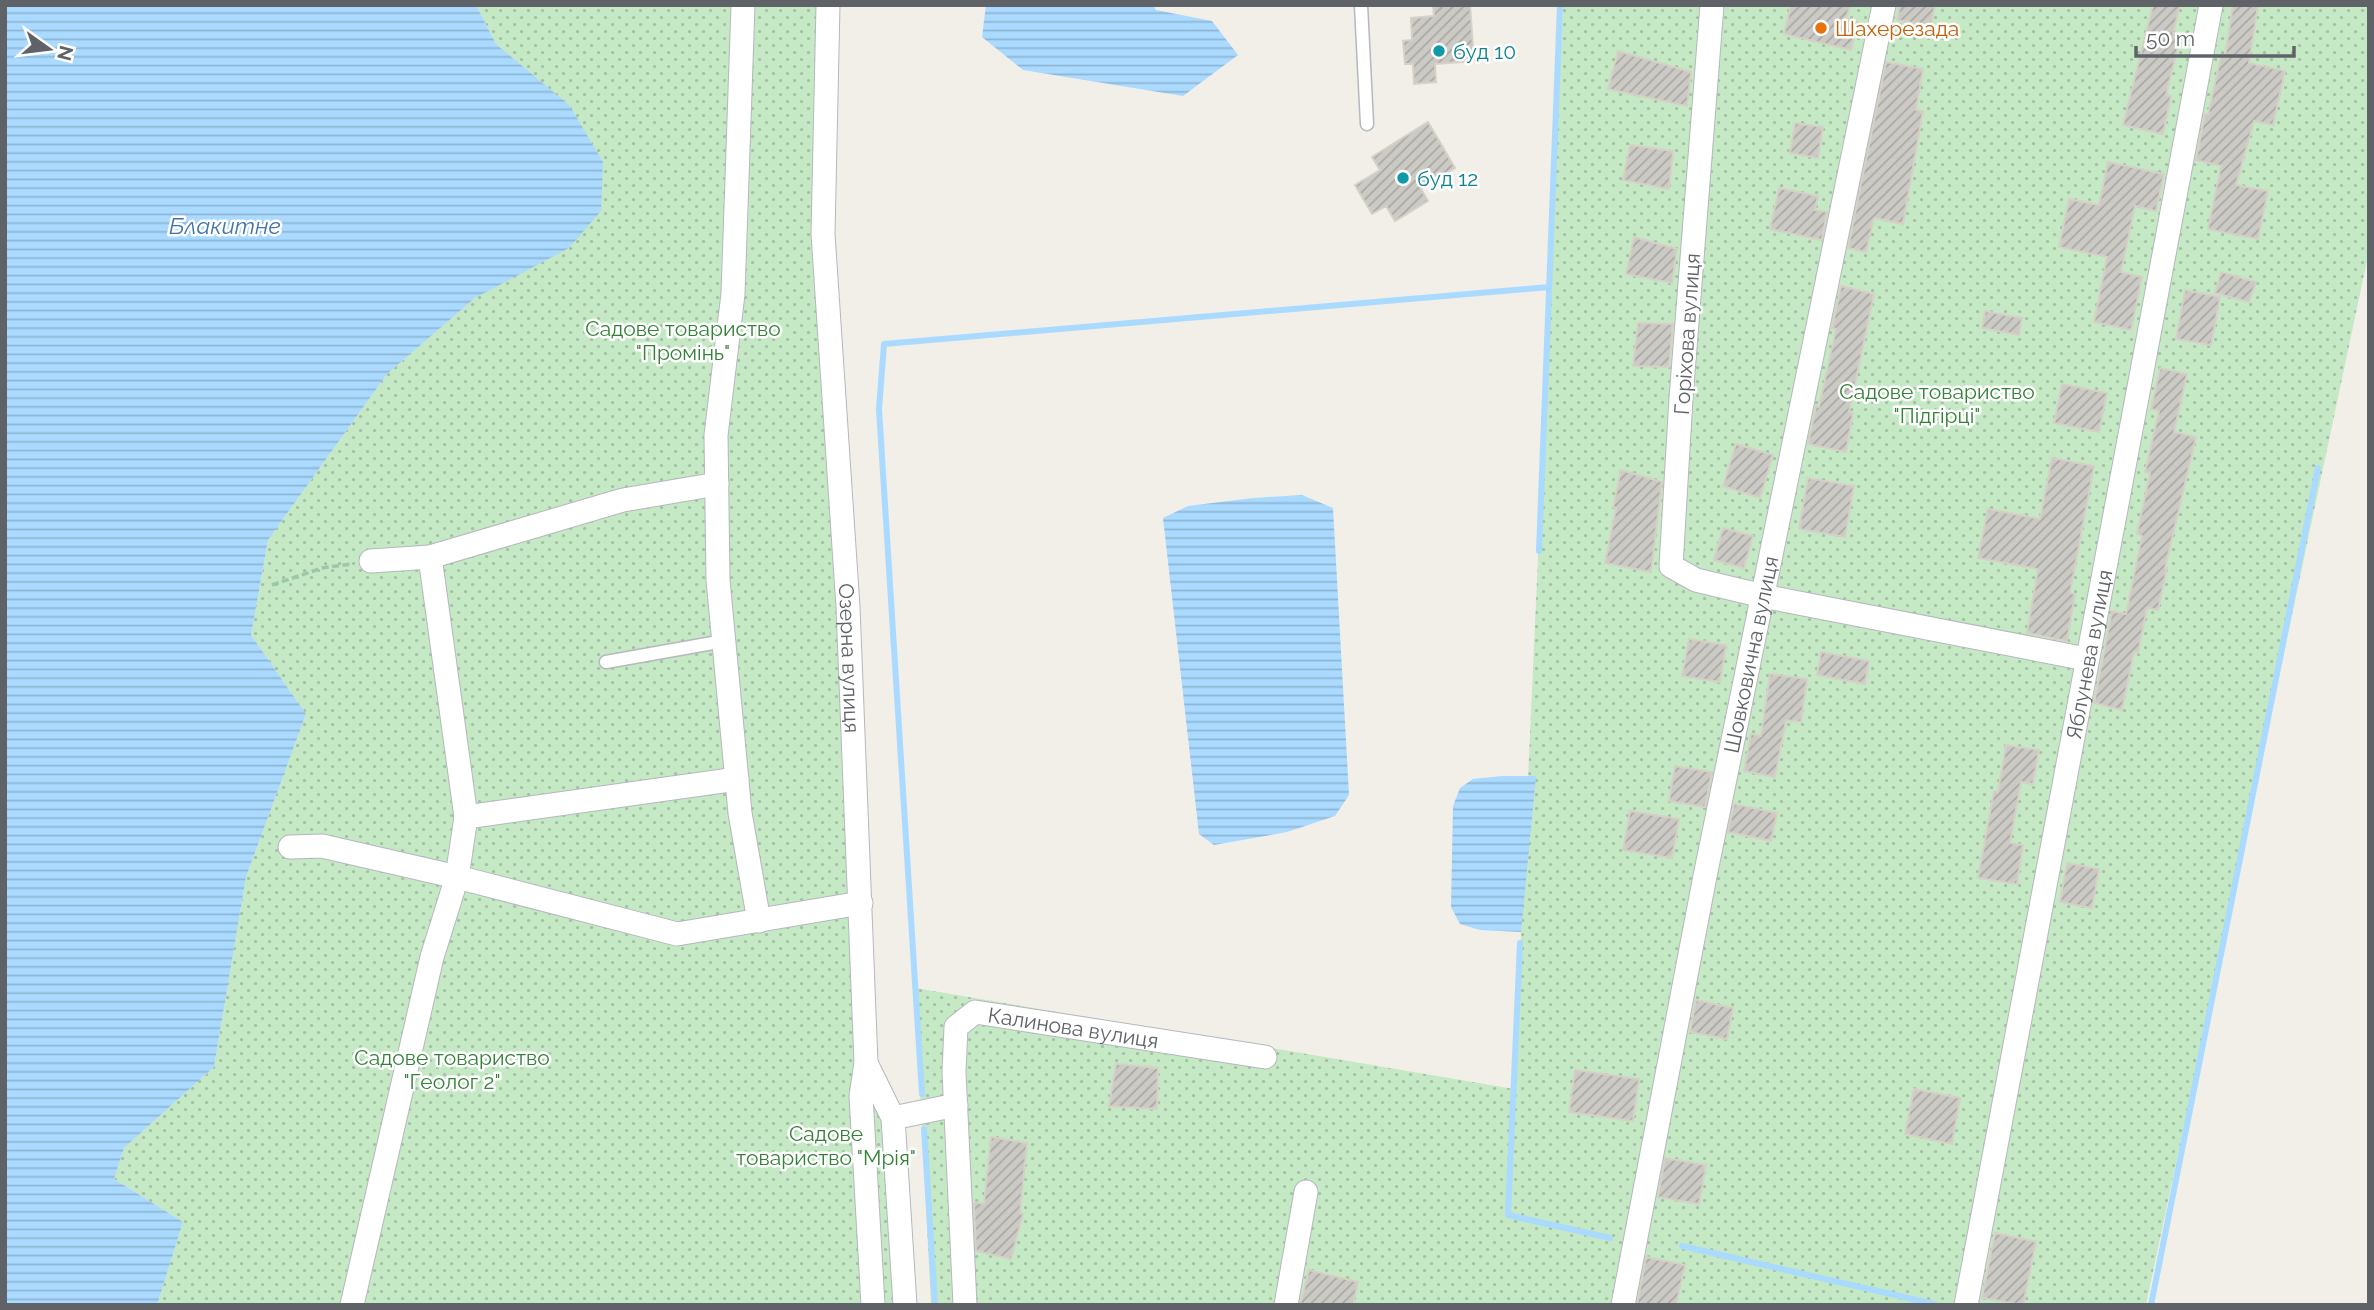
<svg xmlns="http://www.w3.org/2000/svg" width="2374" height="1310" viewBox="0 0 2374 1310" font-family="Raleway,sans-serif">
<defs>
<pattern id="garden-dots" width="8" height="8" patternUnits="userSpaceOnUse" patternTransform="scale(1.75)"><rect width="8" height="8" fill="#c5e8c5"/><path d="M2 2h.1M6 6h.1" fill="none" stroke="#a3c0a4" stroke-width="1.8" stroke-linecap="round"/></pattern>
<pattern id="water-rules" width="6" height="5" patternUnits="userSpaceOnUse" patternTransform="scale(1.75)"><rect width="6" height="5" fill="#aadaff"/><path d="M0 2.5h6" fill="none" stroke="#8eb4d2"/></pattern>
<pattern id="building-hatch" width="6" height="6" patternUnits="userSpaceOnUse" patternTransform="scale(1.75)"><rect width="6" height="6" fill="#cccac5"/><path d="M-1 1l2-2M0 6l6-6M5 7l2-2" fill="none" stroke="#a9a8a4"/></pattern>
</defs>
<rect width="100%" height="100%" fill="#f1efe8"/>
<path fill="url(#garden-dots)" d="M476,5H828L823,234L866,1063L893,1118L898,1305H157L183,1222L114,1179L124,1148L214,1067L246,877L306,714L251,635L268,540L387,374L475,298L569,247L603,162L570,107L496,44Z
M1563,5H2369V251L2146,1305H931L915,988L1514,1089Z"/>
<path fill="url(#water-rules)" d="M5,5H476L496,44L570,106L603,162L601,211L569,248L475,298L387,374L268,540L251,635L306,714L246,877L214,1067L124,1148L114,1179L183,1222L157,1305H5Z
M986,5H1153L1156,10L1212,21L1238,55L1183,96L1023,70L982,37Z
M1302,495L1333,508L1349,795L1335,816L1287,832L1214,845L1199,834L1163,518L1188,506L1253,498Z
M1502,776H1536L1521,932L1480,930L1460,924L1451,907L1453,806L1460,788L1473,779Z"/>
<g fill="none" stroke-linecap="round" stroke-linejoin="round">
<path stroke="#aadaff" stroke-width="6" d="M1539,551L1560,5
M1520,943L1508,1215L1610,1238
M922,1094L879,409L884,344L1549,287
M924,1129L935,1305
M1682,1246L1934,1304
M2151,1305L2318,468"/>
</g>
<path fill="url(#building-hatch)" stroke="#d6d1c6" stroke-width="2" d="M1433,5H1470L1474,61L1435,64L1436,82L1414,84L1413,64H1405L1403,41L1412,40L1411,18L1434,16Z
M1791,5H1850L1846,19L1858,22L1851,50L1784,34Z
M1900,5H1935L1931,26L1897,20Z
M2153,5H2180L2173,33L2181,35L2166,95L2171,96L2163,134L2123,125Z
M2233,5H2258L2249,63L2285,71L2273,125L2254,121L2236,185L2268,191L2258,239L2208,229L2221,166L2196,160L2205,114L2208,115L2221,56L2225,57Z
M1618,51L1691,72L1687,106L1608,89Z
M1886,62L1923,69L1916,110L1923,111L1903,224L1874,218L1866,252L1848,248Z
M1428,122L1455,168L1421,189L1428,201L1395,221L1386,206L1372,214L1355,185L1380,170L1372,157Z
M1795,123L1823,127L1818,158L1790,153Z
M1630,145L1673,151L1669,189L1623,180Z
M2108,162L2164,174L2156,211L2135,206L2121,272L2142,277L2131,330L2094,322L2107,257L2059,247L2069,199L2099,205Z
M1779,188L1818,196L1815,210L1827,212L1822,240L1770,229Z
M1634,237L1677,249L1672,283L1626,274Z
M2221,272L2256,282L2249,302L2215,293Z
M1841,286L1874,294L1849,412L1853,413L1846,452L1808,444L1816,406L1819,407L1836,329L1832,328Z
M2185,290L2220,297L2211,345L2176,339Z
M1985,311L2022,318L2019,335L1982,328Z
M1638,323L1673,324L1669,367L1633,366Z
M2160,368L2187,374L2174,432L2196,437L2165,568H2167L2158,610L2147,608L2138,653L2134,652L2122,710L2094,703L2112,611L2126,614L2142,536L2137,534L2150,473L2145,472L2159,411L2151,409Z
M2062,384L2107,393L2099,432L2054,423Z
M1736,444L1773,455L1760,498L1723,486Z
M2052,458L2094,466L2070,593L2075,594L2067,641L2027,633L2038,569L1978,558L1988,509L2040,519Z
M1621,470L1662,482L1651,572L1605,563L1616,508L1613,507Z
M1808,478L1854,486L1845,537L1799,529Z
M1723,528L1753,536L1744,568L1714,560Z
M1689,639L1726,645L1720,682L1682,676Z
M1821,652L1869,661L1865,684L1817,675Z
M1770,674L1807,679L1801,722L1786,720L1775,777L1744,771L1751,734L1761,736Z
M2006,745L2039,750L2033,784L2021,782L2010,843L2023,845L2017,884L1978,878L1994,791L1998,792Z
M1675,766L1712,772L1705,807L1669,801Z
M1734,804L1777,813L1771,841L1728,832Z
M1630,811L1679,819L1672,858L1623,850Z
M2067,863L2099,869L2092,908L2060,902Z
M1696,1000L1733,1008L1727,1039L1690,1032Z
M1116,1064L1158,1068L1157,1109L1109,1106Z
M1575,1070L1639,1079L1633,1121L1569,1112Z
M1914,1089L1960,1098L1952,1144L1905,1134Z
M991,1137L1027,1143L1020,1213L1023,1214L1011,1259L976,1251L974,1205L975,1202L984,1204Z
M1665,1158L1706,1165L1699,1204L1658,1197Z
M1995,1233L2036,1242L2023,1305L1982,1298Z
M1646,1257L1685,1265L1676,1305H1637Z
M1309,1270L1358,1282L1353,1305H1300Z"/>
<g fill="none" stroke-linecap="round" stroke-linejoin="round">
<defs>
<path id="lane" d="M1361,5L1367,124
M606,662L724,641"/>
<g id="street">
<path d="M743,5L733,294L716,435L718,580L740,813L759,921"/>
<path id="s1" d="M828,5L823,234L848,607L866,1063L893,1118L905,1305"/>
<path d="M1712,5L1681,398L1671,566L1696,580L1763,596L2086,659"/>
<path d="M371,561L430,557L623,500L717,484"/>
<path d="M466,817L737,779"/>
<path d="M290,847L322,846L457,877L677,934L861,903"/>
<path d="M866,1063L861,1096L873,1305"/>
<path d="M893,1118L956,1105"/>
<path d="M352,1305L432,957L457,877L466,817L430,557"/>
<path id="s2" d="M965,1305L954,1072L956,1027L975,1012L1265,1057"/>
<path d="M1286,1305L1306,1192"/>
<path id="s3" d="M1623,1305L1705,876L1884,5"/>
<path id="s4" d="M1966,1305L2211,5"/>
</g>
</defs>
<use href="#lane" stroke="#b5b8bc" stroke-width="15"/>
<use href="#street" stroke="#b5b8bc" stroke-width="25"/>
<path stroke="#9cc7a9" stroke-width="3.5" stroke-dasharray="7 3.5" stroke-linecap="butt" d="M272,585L322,568L351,564"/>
<use href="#lane" stroke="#fff" stroke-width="12"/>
<use href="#street" stroke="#fff" stroke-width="23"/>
</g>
<circle fill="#e8710a" stroke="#fff" stroke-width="2.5" cx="1821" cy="28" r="7"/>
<g fill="#0f9aa8" stroke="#fff" stroke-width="2.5">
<circle cx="1439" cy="51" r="7"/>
<circle cx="1403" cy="178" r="7"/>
</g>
<g text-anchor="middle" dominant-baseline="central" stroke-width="5" stroke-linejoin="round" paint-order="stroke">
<g font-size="21" fill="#c56008" stroke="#fff" text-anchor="start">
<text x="1835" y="28">Шахерезада</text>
</g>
<g font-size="21" fill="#0d838f" stroke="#fff" text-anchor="start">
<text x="1453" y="51">буд 10</text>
<text x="1417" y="178">буд 12</text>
</g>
<g font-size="21" fill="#348238" stroke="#fff">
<text x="683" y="328">Садове товариство<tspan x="683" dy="24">"Промінь"</tspan></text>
<text x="1937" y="391">Садове товариство<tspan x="1937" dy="24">"Підгірці"</tspan></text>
<text x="452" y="1057">Садове товариство<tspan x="452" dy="24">"Геолог 2"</tspan></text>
<text x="826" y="1133">Садове<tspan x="826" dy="24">товариство "Мрія"</tspan></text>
</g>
<g font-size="21" fill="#5f6368" stroke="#fff">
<text transform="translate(1687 334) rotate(-86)">Горіхова вулиця</text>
<text stroke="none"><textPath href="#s3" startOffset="663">Шовковична вулиця</textPath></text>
<text stroke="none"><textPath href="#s4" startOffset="662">Яблунева вулиця</textPath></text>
<text stroke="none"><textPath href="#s1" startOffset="654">Озерна вулиця</textPath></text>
<text stroke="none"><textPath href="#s2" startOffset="402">Калинова вулиця</textPath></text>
</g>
<g font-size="23" font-style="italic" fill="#4174aa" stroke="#fff">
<text x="225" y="225">Блакитне</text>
</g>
</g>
<rect width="2374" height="1310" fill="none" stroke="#5f6368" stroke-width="14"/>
<g transform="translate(49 49) rotate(104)" stroke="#ffffff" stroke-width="5" paint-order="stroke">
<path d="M0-5L12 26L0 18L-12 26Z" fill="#5f6368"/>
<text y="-10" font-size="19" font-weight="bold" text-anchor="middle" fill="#5f6368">N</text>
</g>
<path d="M2136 46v10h158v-10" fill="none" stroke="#5f6368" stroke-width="3.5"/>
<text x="2146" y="46" font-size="21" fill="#5f6368" stroke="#ffffff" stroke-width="5" paint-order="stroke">50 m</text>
</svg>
